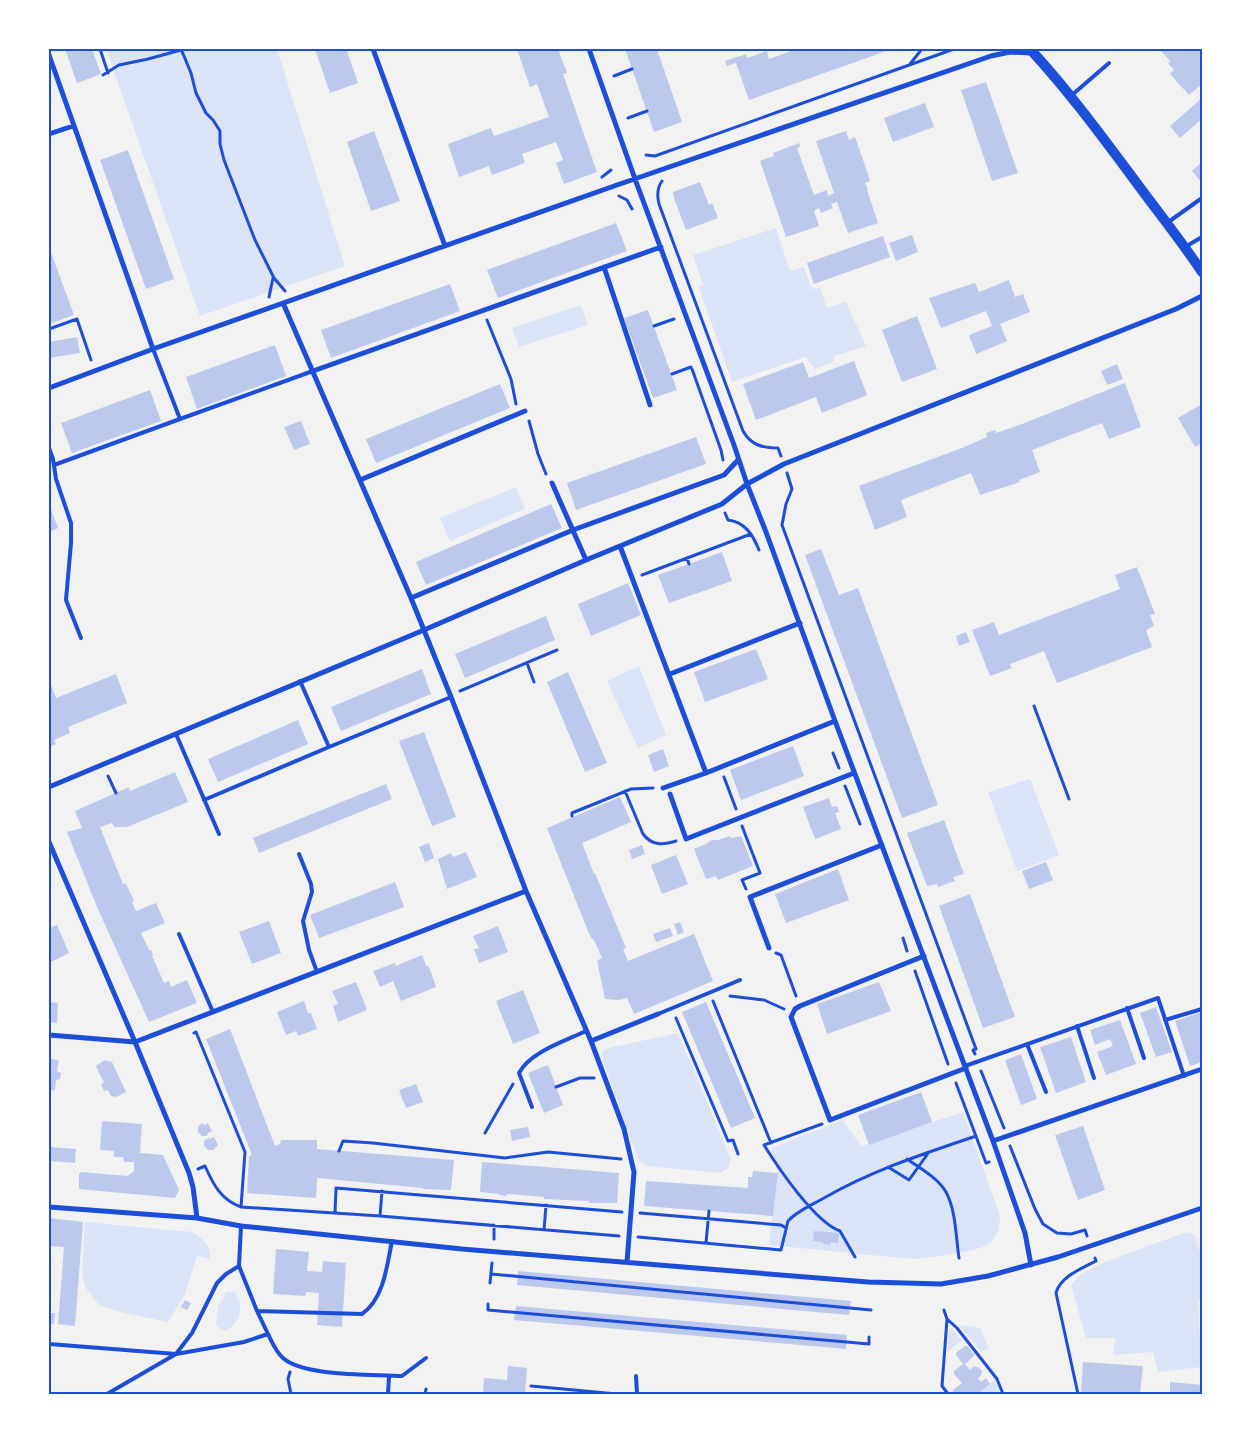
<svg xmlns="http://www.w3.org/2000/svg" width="1251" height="1443" viewBox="0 0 1251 1443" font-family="Helvetica,sans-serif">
<rect width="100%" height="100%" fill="#f2f2f2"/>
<path fill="#dbe4f7" d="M106,49H277L345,266L200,316Z
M776,228L790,271L804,267L812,289L820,288L827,308L846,302L866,346L834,356L832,363L815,369L805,357L732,382L699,287L703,285L693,255Z
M581,305L588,325L519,347L512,328Z
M516,487L525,509L450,541L440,518Z
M639,666L666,735L638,748L607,681Z
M1030,779L1059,855L1017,871L988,792Z
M678,1033L731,1159L728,1168L720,1173L646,1166L638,1159L603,1061L602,1053L608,1048Z
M963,1112L1000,1216L999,1230L992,1241L988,1245L974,1250L934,1257L916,1259L901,1258L769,1245L778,1173L771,1148L843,1120L861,1146Z
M85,1222L192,1232C203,1238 211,1245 210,1259L197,1256L185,1294L168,1322L123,1313L99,1305L85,1287L82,1272Z
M1186,1232L1194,1234L1202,1259V1299H1198L1201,1367L1158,1372L1153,1352L1113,1355L1115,1338H1086L1071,1285L1081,1274L1102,1263Z
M226,1292H234C246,1306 240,1322 226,1331L220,1329L216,1324L218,1306Z
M959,1325L980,1328L989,1349L981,1352Z
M951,1328L962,1340L947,1352L949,1330Z
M995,1379L1000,1394H978Z"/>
<path fill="#bdc9ec" d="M65,49H92L101,74L77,83Z
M315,49H348L349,51H347L358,83L330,93Z
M517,49H558L567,73L563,74L597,172L564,184L556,163L563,160L556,142L522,154L525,163L492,175L489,166L459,177L448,144L491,128L494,136L549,117L537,84L530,87Z
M625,49H657L682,122L654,132Z
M797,49H892L749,100L736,63L727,66L725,61L746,54L747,58L767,51L769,59Z
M1164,49H1202V84L1189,95L1170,74L1174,70L1168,63L1170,61L1161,51Z
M986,82L1018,173L992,181L961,90Z
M1202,98V119L1180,138L1170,126Z
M925,103L934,127L893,142L884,118Z
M374,131L400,201L371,211L347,142Z
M846,131L849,140L855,137L869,177L870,181L865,183L868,190H867L878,223L848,233L837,202L831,204L833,208L821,213L819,208L814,211L819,226L786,237L760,161L774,156L773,153L799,143L800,147L797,148L814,195L827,190L828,196L834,193L816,141Z
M128,150L174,279L146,289L100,160Z
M1202,162V183L1192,171Z
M700,182L709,205L712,203L718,218L686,230L674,198L673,192Z
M616,223L627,251L498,298L487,270Z
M912,235L918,252L896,261L889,243Z
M883,236L890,257L814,284L807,263Z
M49,247L74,315L49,324Z
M1009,280L1015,297L1023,294L1030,312L1000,324L1007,341L976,354L969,335L992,326L986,311L941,328L929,298L975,283L979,292Z
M450,284L460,311L331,358L321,330Z
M648,310L677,390L653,398L624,318Z
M917,316L937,369L902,382L882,330Z
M77,337L80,353L49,358V342Z
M275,345L286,376L197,409L186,377Z
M854,361L867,395L822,413L816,397L756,420L743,384L803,362L809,378Z
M1117,364L1123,379L1107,385L1101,371Z
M1125,383L1141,427L1109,439L1102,423L1032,450L1040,472L1019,480L1020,482L980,495L971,473L901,500L907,517L875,530L859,486L962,448L987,437L986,433L995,430L996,433L1022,424Z
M500,384L510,408L376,463L366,439Z
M150,390L161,421L72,453L61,423Z
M1202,404V443L1195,447L1178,418Z
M301,421L310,444L294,450L284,427Z
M696,437L706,464L576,510L567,483Z
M49,504L58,528L49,532Z
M551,504L562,528L426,585L416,562Z
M821,549L839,595L858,588L938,805L902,818L805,555Z
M722,552L732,581L669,603L658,575Z
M1137,567L1155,614L1150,615L1154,626L1146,630L1152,647L1057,683L1044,651L1010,664L1012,668L990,676L972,630L994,622L999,635L1120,589L1115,575Z
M628,583L641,615L591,636L578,604Z
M546,616L555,640L465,678L455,654Z
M966,632L970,642L959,646L956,636Z
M756,649L768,679L705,702L694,672Z
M422,669L431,694L341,731L331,707Z
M568,672L607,763L585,772L547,682Z
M116,674L127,703L68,727L70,733L54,740L56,744L49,747V679L56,698Z
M298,720L308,744L218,782L208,759Z
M424,732L456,817L432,826L399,741Z
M793,746L804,776L741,800L730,770Z
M663,749L669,766L654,772L648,755Z
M175,772L188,802L127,827H114L112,823L100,827L123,884H126L134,901L132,902L136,911L156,903L165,923L141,933L149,950H151L153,955L152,956L164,983L169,981L171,987L187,980L197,1003L149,1022L97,907L67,832L82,828L75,811L129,787L130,791Z
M386,784L392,799L259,853L253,838Z
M620,797L631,822L582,843L594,874L595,873L626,948L623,949L628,961L694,934L713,981L634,1014L627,998L619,1000L605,999L597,961L602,958L595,942L590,936L547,828Z
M829,798L832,807L837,806L839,812L835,813L841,829L815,839L803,807Z
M944,820L964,874L953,877L955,881L938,887L937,884L927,886L907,833Z
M730,836L731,838L741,836L753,866L718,880L716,876L706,879L694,849L706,844L712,840H718Z
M429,843L434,858L425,862L419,847Z
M642,845L645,854L632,859L629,850Z
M466,852L477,877L447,889L438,859L451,853L453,857Z
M676,855L688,884L662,894L651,865Z
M1046,862L1053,880L1029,889L1022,871Z
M838,869L849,900L786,923L775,894Z
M395,882L404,907L319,938L310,915Z
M970,894L1015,1017L983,1028L939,906Z
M269,921L281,953L252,964L239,932Z
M680,922L684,932L678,935L674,924Z
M57,925L69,953L49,963V928Z
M498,926L508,952L479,963L474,949L479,948L473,936Z
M670,928L673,936L656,942L653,934Z
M422,955L426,965L429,967L436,987L401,1001L393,981L380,987L373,971L395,963L396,966Z
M356,982L367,1010L338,1022L333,1006L338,1004L332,991Z
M879,982L891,1011L827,1034L817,1004Z
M523,990L540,1033L513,1044L496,1001Z
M304,1001L308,1013H311L317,1029L298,1036L296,1031L286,1035L277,1012Z
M49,1002L58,1003L57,1023L49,1022Z
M706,1002L755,1118L731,1128L682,1012Z
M1156,1007L1172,1052L1156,1057L1140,1013Z
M1202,1012V1062L1190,1066L1175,1021Z
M1120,1020L1136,1064L1106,1075L1097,1052L1113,1046L1110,1039L1095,1045L1090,1030Z
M230,1029L275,1146L280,1144L281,1140H317V1149L454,1160L451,1190L423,1189V1188L317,1178L316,1198L247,1193L249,1156L252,1155L206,1039Z
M1071,1037L1086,1082L1056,1093L1040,1047Z
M1021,1054L1037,1099L1021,1105L1005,1060Z
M49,1059L59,1060L57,1071L61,1073L60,1079L56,1080L55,1090H49Z
M105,1060L112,1062L126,1092L116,1097L111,1096L108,1090L104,1091L101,1084L104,1083L96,1066Z
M548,1065L563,1105L544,1113L528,1073Z
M416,1084L423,1102L406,1108L399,1090Z
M921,1092L932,1122L869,1145L858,1115Z
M102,1121L142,1124L140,1153L163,1155L179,1190L175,1198L79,1189V1174L81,1172L128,1176L134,1171V1162H124L123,1157H114V1151L100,1150Z
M202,1123L204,1125L208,1123L212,1131L208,1133L207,1136H202L198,1132V1127Z
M1083,1126L1105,1190L1078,1200L1055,1135Z
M528,1127L530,1137L512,1141L510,1130Z
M214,1137L218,1145L213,1150H208L204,1146V1141L208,1138L210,1139Z
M49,1147L76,1149L75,1163L49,1161Z
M482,1162L619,1173L617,1203H589V1201L544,1199V1197L507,1194V1196L499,1195V1194L480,1192Z
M753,1171L778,1173L773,1216L644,1206L646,1181L748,1188V1177H752Z
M49,1218L83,1222L75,1326L58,1324L64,1247L49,1246Z
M814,1231L839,1233L838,1243L831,1242L830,1245L823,1244V1242L813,1241Z
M276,1249L309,1252L307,1271L322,1272L323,1261L346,1263L342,1327L317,1325L319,1293L306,1292L305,1296L273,1294Z
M518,1271L851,1301L849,1315L517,1285Z
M185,1300L191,1303L187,1310L181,1307Z
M516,1306L847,1335L846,1349L514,1320Z
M49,1313H55L54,1324H49Z
M965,1346H967L975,1355L965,1364L970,1370L973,1367H978L982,1371L981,1376L978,1378L981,1382L986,1378L990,1384L978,1394H954L952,1393L953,1390L962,1383L954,1374V1371L963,1364L956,1355V1353Z
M1083,1362L1143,1366L1140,1394H1081Z
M508,1366L527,1368L525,1394L483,1392L484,1378L507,1380Z
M1170,1382L1202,1385V1394H1170Z"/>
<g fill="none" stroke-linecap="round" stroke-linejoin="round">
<path stroke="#1d4ed8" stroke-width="3" d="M100,49L108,73
M181,49L191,73L196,93L206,113L213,120L220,131V144L224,160L255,240L274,278L285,291
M910,64L922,49
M103,75L119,65L148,59L181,50
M614,76L632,69
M628,118L647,111
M646,155L655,156L954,49
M602,177L611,170
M662,181C657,188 657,196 659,204L743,431C751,445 762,448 778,448L781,456
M619,196L627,200L632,209
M269,297L273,278
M487,320L511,379L516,404
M654,326L674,319
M49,329L77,319L91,360
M692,369L721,450L723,460
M672,374L691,367
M529,421L538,454L546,474
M787,473L792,489L786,504L782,525L976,1049L973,1050L975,1054
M725,513L728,520C745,522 753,535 759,550
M687,558L689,564
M642,575L751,534
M527,663L534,682
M460,691L557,650
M1034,706L1069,799
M833,753L839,768
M108,776L116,793
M724,777L736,809
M845,786L860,824
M625,791L643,834C652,846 663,845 676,841
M572,816V813L631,789L653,788
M742,826L760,873L742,880L746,889
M903,938L907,951
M776,953L781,955L796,996
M915,971L948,1064
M730,996L764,1000L784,1009
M713,1001L771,1143
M676,1018L728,1141L733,1140L738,1154
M194,1033L196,1032L245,1152L241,1207
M981,1071L1004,1128
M956,1083L986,1163L989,1162
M556,1087L580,1078H594
M822,1124L764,1145C779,1169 815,1222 840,1231L855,1257
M485,1133L513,1084
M1010,1146L1035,1209L1043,1224L1057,1233L1071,1234L1085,1230L1087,1236
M339,1151L343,1141L373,1143L505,1158L548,1152L621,1159
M907,1159C920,1168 938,1178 946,1192C956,1210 956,1239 959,1258
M888,1167L909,1180L929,1152
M198,1169L205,1166C213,1184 221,1200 241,1207L380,1216L619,1236
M335,1213L336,1188L622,1212
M640,1213L781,1225L786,1228
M380,1216L382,1191
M544,1230L546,1205
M638,1237L781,1250L788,1221C797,1211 812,1205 824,1198C873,1170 923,1154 976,1136
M494,1239V1225
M706,1243L709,1211
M491,1274L871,1310
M490,1283L492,1263
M488,1304V1310L869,1344V1337
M944,1310L947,1319L942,1386L948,1394
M947,1319L957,1328L997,1379L1003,1394
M290,1372L288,1379L291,1394
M531,1386L617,1394
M425,1394L426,1389
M1078,1394L1056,1293C1060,1277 1082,1268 1096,1261L1095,1258"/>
<path stroke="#1d4ed8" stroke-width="4" d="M1072,95L1109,63
M1167,223L1202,198
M1185,247L1202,237
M153,349L180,419L313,371
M49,448L53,459L56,479L71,523V543L66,600L81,638
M54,465L180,419
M176,734L219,834
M329,747L451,697
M204,800L329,747L300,681
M299,854L311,884L312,892L303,921L309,950L317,972
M179,934L213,1012
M1127,1008L1144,1058
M658,1014L740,980
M1165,1020L1202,1009
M1077,1026L1094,1078
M1027,1044L1046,1092
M965,1066L1158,998L1184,1076
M532,1107L519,1073C530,1052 565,1041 586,1031
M257,1311L362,1314C384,1299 387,1265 392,1241
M268,1334C272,1342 276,1352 283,1358C304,1377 373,1374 402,1376L426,1358
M49,1344L176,1354L244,1342L268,1334L257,1311L239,1266L241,1226
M636,1376L637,1394
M107,1394L176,1354L192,1333L217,1283L226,1274L239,1266
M388,1394L389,1376"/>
<path stroke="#1d4ed8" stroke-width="5" d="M373,49L445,246
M589,49L635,179L734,445L747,484L766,532L835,721L993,1141L1025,1233L1031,1265
M49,55L153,349
M49,134L73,126
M604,267L650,405
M283,303L411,598L451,697L526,891L591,1041L624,1129L634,1172L627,1262
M313,371L661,247
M49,388L153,349L617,185L991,56L1010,52L1031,53
M360,480L525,411
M552,483L586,560
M620,546L706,773L663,788
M411,598L573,530L724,475L738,460
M670,674L800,623
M706,773L835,721
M49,787L424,630L586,560L722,504L747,484L784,464L1176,309L1202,296
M670,794L686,839L854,773
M49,842L135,1042L189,1173L193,1187L197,1218
M769,948L750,897L882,845
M924,956L800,1006L795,1009L791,1017L830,1120L966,1068
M49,1035L135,1042L526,891
M591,1041L658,1014
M993,1141L1202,1069
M49,1207L197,1218L241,1226L462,1249L868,1282L941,1284L988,1276L1058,1257L1202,1208"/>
<path stroke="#1d4ed8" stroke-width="10" d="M1030,49C1066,88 1098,131 1130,174C1154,207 1180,239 1202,272"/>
</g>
<rect width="1251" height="1443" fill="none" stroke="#ffffff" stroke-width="100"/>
<rect x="50" y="50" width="1151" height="1343" fill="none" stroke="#1d4ed8" stroke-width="2"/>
</svg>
